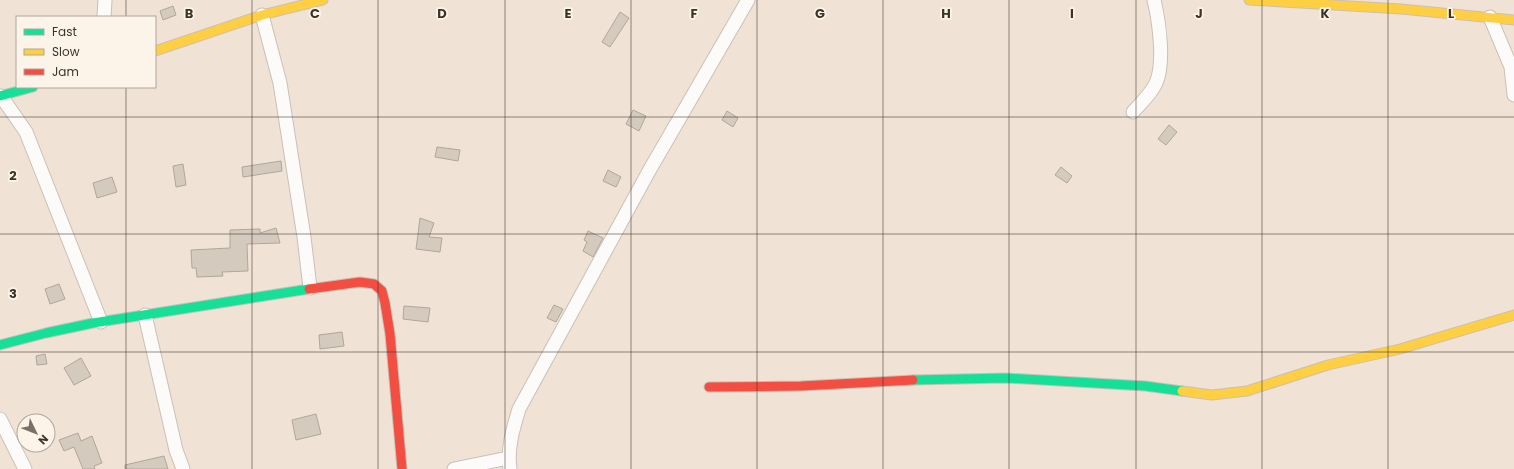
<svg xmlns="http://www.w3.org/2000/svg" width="1514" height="469" viewBox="0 0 1514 469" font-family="Poppins,sans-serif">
<rect width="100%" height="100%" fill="#f0e3d5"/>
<path fill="#d4cabe" stroke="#b0a69b" d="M173,6L176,15L163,20L160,11Z
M620,12L629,18L610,47L602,42Z
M633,110L646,116L639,131L626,124Z
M727,111L738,118L733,127L722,120Z
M1169,125L1177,132L1166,145L1158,139Z
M437,147L460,150L458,161L435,157Z
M281,161L282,171L243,177L242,167Z
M183,164L186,185L176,187L173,166Z
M1061,167L1072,176L1067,183L1055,175Z
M608,170L621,177L616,187L603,181Z
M112,177L117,192L97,198L93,183Z
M420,218L434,223L429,237L442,238L440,252L416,249Z
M276,228L280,243L247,244L248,271L222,272L223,276L197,277L196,268H192L191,250L230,248V230L260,229V233Z
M588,231L603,238L593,257L583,251L587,242L584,240Z
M59,284L65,299L50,304L45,289Z
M554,305L563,309L556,322L547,318Z
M404,306L430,308L428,322L403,319Z
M342,332L344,346L320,349L319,335Z
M45,354L47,364L37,365L36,356Z
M81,358L91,376L74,385L64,368Z
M316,414L321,434L296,440L292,420Z
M78,433L81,441L92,436L102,463L94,466L95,469H83L74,447L64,451L59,440Z
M164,456L168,469H125V465Z"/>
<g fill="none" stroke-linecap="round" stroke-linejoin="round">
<defs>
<path id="street" d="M262,15L280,83L304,237L310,288
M104,17L105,0
M1490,17L1511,67L1514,95
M1,96L26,132L101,322
M1133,112C1141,103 1151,94 1156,83C1165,63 1159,21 1154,0
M145,315L176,450L183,469
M0,419L25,469
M454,469L508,458
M510,469C507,448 513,429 519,409L649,171L748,0"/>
<path id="fast" d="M0,96L33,87
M0,345L46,333L93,323L309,289
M913,380L1006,378L1145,386L1182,391"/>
<path id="slow" d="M1249,0L1401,9L1514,20
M155,51L262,15L323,0
M1182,391L1212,395L1247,391L1328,365L1400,349L1514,315"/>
<path id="jam" d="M309,289L360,282L374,284L382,291L385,303L390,334L402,469
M709,387L801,386L913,380"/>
</defs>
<use href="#street" stroke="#cac0b5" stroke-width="15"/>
<use href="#fast" stroke="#cac0b5" stroke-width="11"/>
<use href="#slow" stroke="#cac0b5" stroke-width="11"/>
<use href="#jam" stroke="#cac0b5" stroke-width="11"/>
<use href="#street" stroke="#fdfbf9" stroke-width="13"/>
<use href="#fast" stroke="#16e098" stroke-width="9"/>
<use href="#slow" stroke="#ffcf43" stroke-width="9"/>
<use href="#jam" stroke="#f24e42" stroke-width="9"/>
</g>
<path fill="none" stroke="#3b3228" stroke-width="1" stroke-opacity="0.55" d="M126,0V17M252,0V469M378,0V469M505,0V469M631,0V469M757,0V469M883,0V469M1009,0V469M1136,0V469M1262,0V469M1388,0V469M126,87V469M0,117H1514M0,234H1514M0,352H1514"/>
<g font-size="13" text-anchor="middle" font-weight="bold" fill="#3b3228" stroke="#fdf4e9" stroke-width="3.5" stroke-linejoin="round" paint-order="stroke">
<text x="189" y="18">B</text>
<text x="315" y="18">C</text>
<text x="442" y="18">D</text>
<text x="568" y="18">E</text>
<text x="694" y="18">F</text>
<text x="820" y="18">G</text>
<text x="946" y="18">H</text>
<text x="1072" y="18">I</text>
<text x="1199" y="18">J</text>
<text x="1325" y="18">K</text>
<text x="1451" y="18">L</text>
<text x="13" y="180">2</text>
<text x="13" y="298">3</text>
</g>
<rect x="16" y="16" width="140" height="72" fill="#fdf4e9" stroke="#afa69c"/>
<rect x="24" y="29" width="20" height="6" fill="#16e098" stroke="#afa69c"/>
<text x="52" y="36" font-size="12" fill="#3b3228">Fast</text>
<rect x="24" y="49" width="20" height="6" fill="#ffcf43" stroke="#afa69c"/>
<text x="52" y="56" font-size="12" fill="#3b3228">Slow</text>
<rect x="24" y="69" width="20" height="6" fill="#f24e42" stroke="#afa69c"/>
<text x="52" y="76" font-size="12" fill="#3b3228">Jam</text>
<g transform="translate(36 433) rotate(133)"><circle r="19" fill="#fdf4e9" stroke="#afa69c"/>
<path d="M0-3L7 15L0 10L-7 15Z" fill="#7a7065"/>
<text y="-6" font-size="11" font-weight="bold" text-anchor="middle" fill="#3b3228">N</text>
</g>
</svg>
